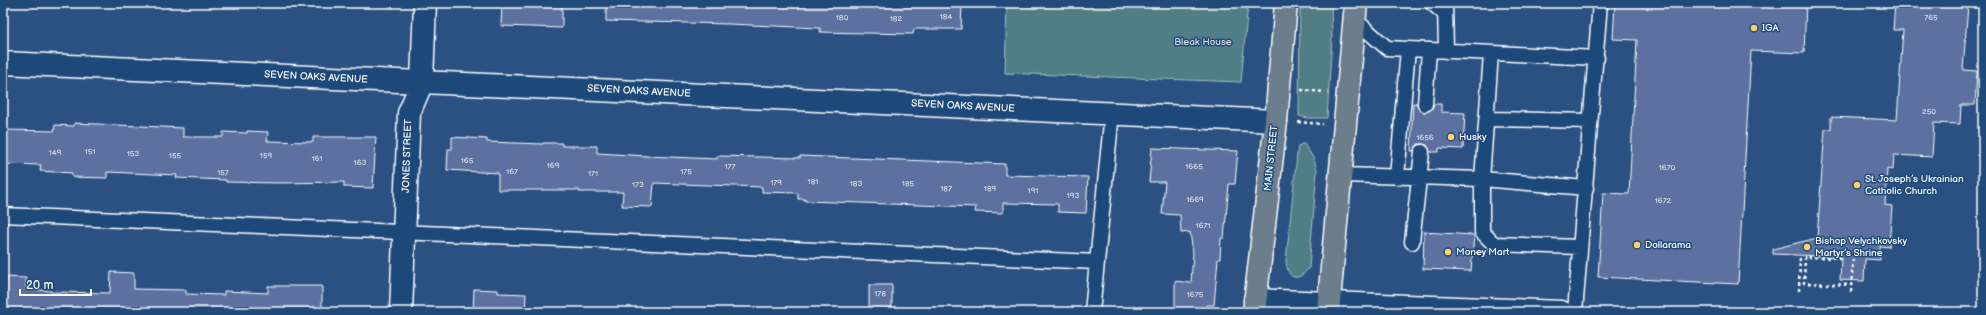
<svg xmlns="http://www.w3.org/2000/svg" width="1986" height="315" viewBox="0 0 1986 315" font-family="'Balsamiq Sans',sans-serif">
<rect width="100%" height="100%" fill="#2a5181"/>
<filter id="ink" filterUnits="userSpaceOnUse"><feTurbulence type="fractalNoise" baseFrequency=".025" numOctaves="2"/><feDisplacementMap in="SourceGraphic" scale="8" xChannelSelector="R" yChannelSelector="G"/><feConvolveMatrix kernelMatrix="1 2 1 2 8 2 1 2 1" color-interpolation-filters="sRGB"/></filter>
<g filter="url(#ink)">
<path fill="#517d85" stroke="#a8bec2" d="M1007,3H1248L1241,82L1005,73Z
M1300,3H1331L1332,37L1327,118H1308L1299,116Z
M1301,144H1304L1314,159L1317,170L1309,268C1296,284 1287,278 1286,260L1297,154L1298,147Z"/>
<path fill="#5c719f" stroke="#fff" d="M502,3H562V28L501,26Z
M606,3H860L930,5V3H962L961,29H914L913,34L820,32V28L729,24L606,21Z
M1615,3H1806L1804,53L1751,51L1738,284L1598,277L1603,193L1629,194L1637,40L1613,39Z
M1895,3H1961V5H1968L1963,70L1977,71L1975,105H1961L1960,124L1934,123L1932,157L1894,155L1893,170L1887,169L1885,205L1892,206L1889,247L1880,246V260L1865,259L1864,281L1840,280L1841,257L1773,254V249L1817,238L1825,129H1831V117L1897,120L1903,30H1893Z
M1413,103H1417L1418,108L1424,112L1432,109L1434,104H1441V112L1465,113L1463,149L1439,148V152H1430L1427,145L1423,144H1418L1414,151H1411Z
M74,123L183,128V137H223V132L247,133V131L268,132L267,141L313,142V137H376L373,188L344,187V182L279,183L226,182V180L176,178L177,175L107,172V178L72,177V173L40,171L41,165L3,164V130L54,131L55,125L74,126Z
M452,137L487,139V142L543,144V143H562V146H597V153L647,156L717,159V156L800,158V156L1005,164V175L1088,177L1086,213L1058,212V204L1003,203V213L975,212L976,207L805,201V199H798V193L762,192V187L654,183L652,207L622,206L623,192H579V190H498V173L447,170L448,149H452Z
M1152,148L1238,151L1235,184H1229L1224,238H1221L1220,259H1218L1214,305H1206V312H1175V281L1191,283L1193,253L1190,232L1181,233L1180,215L1162,214L1165,182H1149Z
M1424,232L1474,235L1471,271L1423,269Z
M111,272L134,273V289L186,290V294L224,295V291L268,293V286H322V312H5L7,277L26,278V289L51,291V292L110,293Z
M869,285H892V312H869Z
M474,289L498,290V293L526,294L525,312H473Z"/>
<g fill="none" stroke-linecap="round" stroke-linejoin="round">
<defs>
<path id="service" d="M1432,3L1445,14
M1445,3L1446,51
M1354,19L1387,48L1597,58
M1491,54L1482,179V232L1494,244L1579,247
M1425,104L1429,51
M1487,119L1590,121
M1340,175L1482,179L1586,188
M1397,177L1408,49
M3,215L1097,262
M1412,242L1422,152
M1092,312L1112,113
M1575,312L1600,3"/>
<path id="minor" d="M3,63L1276,121
M401,312L409,113L422,82L425,3"/>
<path id="tertiary" d="M1255,300L1561,312"/>
<path id="primary" d="M1254,312L1276,121L1286,3
M1328,312L1356,3"/>
</defs>
<use href="#service" stroke="#fff" stroke-width="17"/>
<use href="#minor" stroke="#fff" stroke-width="25"/>
<use href="#tertiary" stroke="#fff" stroke-width="25"/>
<use href="#primary" stroke="#fff" stroke-width="25"/>
<path stroke="#fff" stroke-width="2.5" stroke-dasharray="3 3" stroke-linecap="butt" d="M1301,90L1325,92
M1298,122L1323,124
M1841,258L1805,257L1804,283L1851,285
M1799,291L1800,255
M1851,292L1853,257"/>
<use href="#service" stroke="#1f4a7a" stroke-width="14"/>
<use href="#minor" stroke="#1f4a7a" stroke-width="22"/>
<use href="#tertiary" stroke="#1f4a7a" stroke-width="22"/>
<use href="#primary" stroke="#6c7d8c" stroke-width="22"/>
</g>
</g>
<g fill="#ffd166" stroke="#1f4a7a" stroke-width="1.5">
<circle cx="1754" cy="28" r="4"/>
<circle cx="1451" cy="137" r="4"/>
<circle cx="1857" cy="185" r="4"/>
<circle cx="1637" cy="245" r="4"/>
<circle cx="1807" cy="247" r="4"/>
<circle cx="1448" cy="252" r="4"/>
</g>
<g text-anchor="middle" dominant-baseline="central" stroke-width="3" stroke-linejoin="round" paint-order="stroke">
<g font-size="8" fill="#d6dce7">
<text x="946" y="16">184</text>
<text x="842" y="17">180</text>
<text x="1931" y="17">765</text>
<text x="896" y="18">182</text>
<text x="1929" y="111">250</text>
<text x="1425" y="137">1656</text>
<text x="90" y="151">151</text>
<text x="55" y="152">149</text>
<text x="133" y="153">153</text>
<text x="175" y="155">155</text>
<text x="266" y="155">159</text>
<text x="317" y="158">161</text>
<text x="467" y="160">165</text>
<text x="360" y="162">163</text>
<text x="553" y="165">169</text>
<text x="730" y="166">177</text>
<text x="1194" y="166">1665</text>
<text x="1667" y="167">1670</text>
<text x="512" y="171">167</text>
<text x="686" y="171">175</text>
<text x="223" y="172">157</text>
<text x="593" y="173">171</text>
<text x="813" y="181">181</text>
<text x="776" y="182">179</text>
<text x="856" y="183">183</text>
<text x="908" y="183">185</text>
<text x="638" y="184">173</text>
<text x="946" y="188">187</text>
<text x="990" y="188">189</text>
<text x="1033" y="190">191</text>
<text x="1073" y="195">193</text>
<text x="1195" y="199">1669</text>
<text x="1663" y="200">1672</text>
<text x="1203" y="225">1671</text>
<text x="880" y="293">178</text>
<text x="1195" y="294">1675</text>
</g>
<g font-size="10" fill="#fff" stroke="#1f4a7a" text-anchor="start">
<text x="1762" y="28">IGA</text>
<text x="1459" y="137">Husky</text>
<text x="1865" y="179">St. Joseph’s Ukrainian<tspan x="1865" dy="12">Catholic Church</tspan></text>
<text x="1815" y="241">Bishop Velychkovsky<tspan x="1815" dy="12">Martyr’s Shrine</tspan></text>
<text x="1645" y="245">Dollarama</text>
<text x="1456" y="252">Money Mart</text>
</g>
<g font-size="10" fill="#d4dee0" stroke="#1f4a7a">
<text x="1203" y="42">Bleak House</text>
</g>
<g font-size="10" fill="#fff" stroke="#1f4a7a">
<text transform="translate(316 77) rotate(3)">SEVEN OAKS AVENUE</text>
<text transform="translate(639 91) rotate(3)">SEVEN OAKS AVENUE</text>
<text transform="translate(963 106) rotate(3)">SEVEN OAKS AVENUE</text>
<text transform="translate(407 156) rotate(-88)">JONES STREET</text>
<text transform="translate(1271 158) rotate(-84)">MAIN STREET</text>
</g>
</g>
<rect width="1986" height="315" fill="none" stroke="#1f4a7a" stroke-width="16"/>
<rect x="8" y="8" width="1970" height="299" fill="none" stroke="#fff" stroke-width="1.5" filter="url(#ink)"/>
<path d="M20 289v6h71v-6" fill="none" stroke="#ffffff" stroke-width="2"/>
<text x="26" y="289" font-size="12" fill="#ffffff" stroke="#1f4a7a" stroke-width="3" paint-order="stroke">20 m</text>
</svg>
